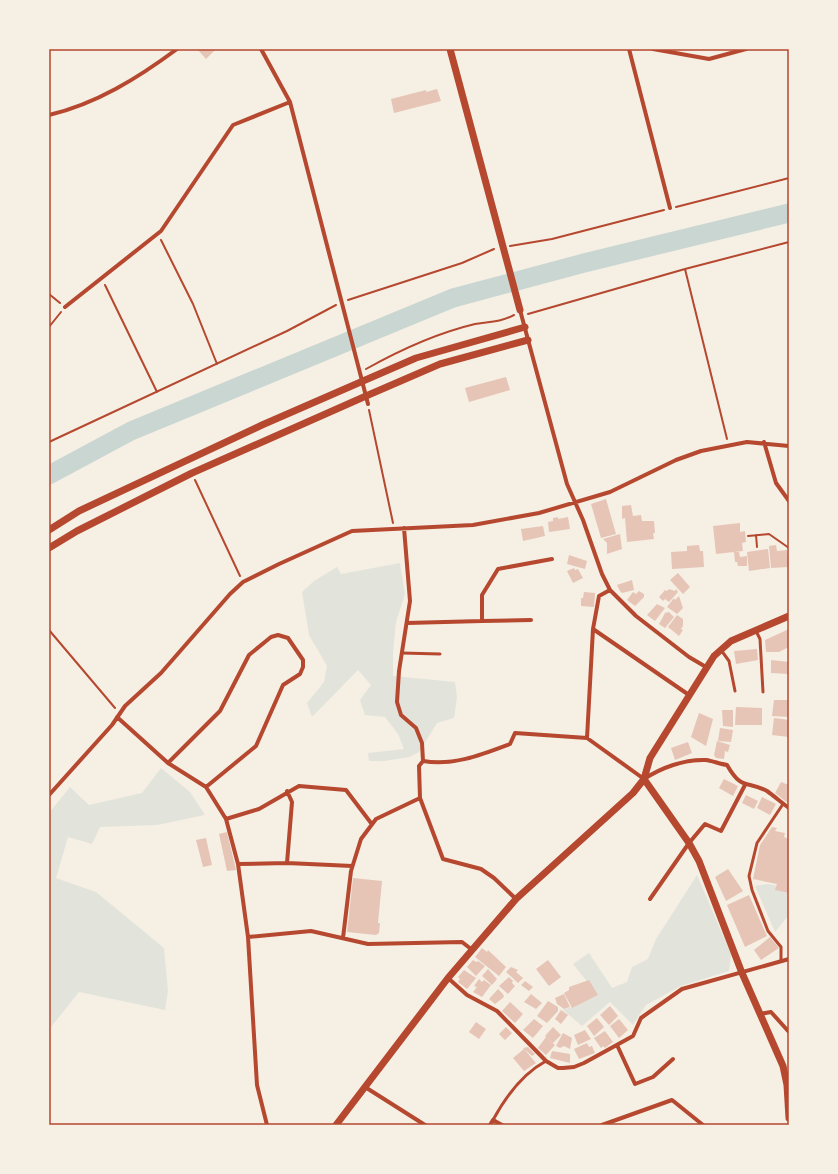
<svg xmlns="http://www.w3.org/2000/svg" width="838" height="1174" viewBox="0 0 838 1174" font-family="'Libre Baskerville',serif">
<rect width="100%" height="100%" fill="#f6efe4"/>
<path fill="#e2e4dc" d="M400,563L405,594L396,622L393,652V676L455,682L457,697L454,718L437,723L419,752L409,757L385,761H369L368,753L404,749L398,734L385,717L365,715L360,700L371,685L358,670L312,717L307,703L324,682L327,666L309,635L302,592L314,581L337,567L341,574Z
M161,768L190,792L205,815L157,825L100,827L92,844L68,837L56,878L96,892L164,948L168,991L165,1010L79,992L51,1027L49,1026V813L70,787L89,805L142,793Z
M697,875L731,954L729,971L681,986L646,1005L633,1025L610,1002L582,1026L563,1010L580,1004L597,994L573,964L589,953L612,988L627,982L632,967L648,959L656,939Z
M768,884L789,888V915L775,932L755,886Z"/>
<g fill="none" stroke-linecap="round" stroke-linejoin="round">
<path stroke="#c9d6d2" stroke-width="19" d="M49,475L131,431L453,298L584,263L789,213"/>
</g>
<path fill="#e6c5b7" d="M197,49H216L206,59Z
M437,89L441,101L394,113L391,99L426,90V92Z
M506,377L510,390L469,402L465,388Z
M606,499L616,534L601,538L591,504Z
M631,505L633,516L641,515L642,521H654L655,533H653L654,539L627,542L625,518L622,519V506Z
M558,517V519L568,517L570,529L549,532L548,522L553,521V518Z
M740,523V532L745,531L746,542L742,543L743,551L716,554L713,526Z
M543,526L545,536L523,541L521,529Z
M620,534L622,549L607,554V543L603,539Z
M699,545L700,551H703L704,567L672,569L671,552L687,551V546Z
M776,545L777,551L787,550L789,567L771,568L769,546Z
M768,549L770,568L749,571L747,552Z
M734,552H739L740,557L747,556V566H738L737,562H735Z
M569,555L587,561L585,569L567,564Z
M574,568L575,570L578,569L583,578L573,583L567,571Z
M678,573L690,587L683,594L670,580Z
M632,580L634,590L622,593L620,591L617,585Z
M669,589L675,591L676,589L678,592L669,602L665,599L663,601L659,597L665,590L667,591Z
M639,591L644,594V597L635,606L627,600L633,592L636,594Z
M584,592L595,593L594,607L581,606V598H583Z
M679,596L683,608L677,614L667,607L674,598L675,600Z
M657,604L665,608L655,621L647,615Z
M669,612L674,617L665,628L659,624L665,613Z
M677,615L683,619V626L681,629L683,630L679,636L668,627Z
M789,629V647L779,652H766L765,640Z
M757,649L758,660L736,664L734,651Z
M771,660L789,662V674L771,673Z
M774,700H789V717L772,716Z
M736,707L762,708V725H735Z
M722,710H733V727L723,726Z
M699,713L713,719L706,746L691,737Z
M774,718L789,720V737L772,735Z
M720,728L733,730L731,742L718,741Z
M717,741L730,745L728,752L725,751L724,759L716,758L714,755Z
M688,742L692,753L675,760L671,748Z
M724,779L738,786L733,796L719,788Z
M781,782L789,785V804L775,793Z
M746,795L758,801L754,809L742,803Z
M762,797L776,804L770,815L757,808Z
M772,827L777,828L775,831L785,833L784,837L789,839V893L775,890L777,884L753,879L760,845Z
M227,832L236,870L227,871L219,834Z
M206,838L212,865L203,867L196,840Z
M728,869L743,891L726,901L715,877Z
M353,878L382,881L378,923H380L379,933L376,935L347,932Z
M749,895L767,936L745,947L727,905Z
M770,937L779,948L761,960L754,950Z
M482,948L487,952L488,950L506,967L499,976L475,957Z
M473,960L476,962L478,961L485,966L476,976L467,967Z
M548,960L561,977L549,986L536,969Z
M511,967L518,970L516,972L523,978L518,983L506,972Z
M488,969L497,979L492,985L482,976Z
M464,970L476,978L467,989L458,982L460,979L458,977Z
M509,977L513,981L512,983L515,986L508,994L499,986Z
M479,979L482,982L484,980L491,985L482,997L473,992L477,987L474,986Z
M589,980L598,995L572,1008L564,993L569,990V987Z
M525,981L533,987L529,991L521,985Z
M498,989L503,994L504,997L495,1004L489,999Z
M531,994L542,1003L536,1009L524,1002Z
M564,994L570,1007L564,1009L557,1004L555,998Z
M548,1001L558,1007V1011L547,1023L537,1016Z
M510,1002L523,1014L515,1023L502,1011Z
M610,1006L618,1016L609,1025L600,1015Z
M561,1010L568,1015L561,1024L555,1019Z
M597,1018L604,1027L594,1036L587,1026Z
M534,1019L543,1026L533,1038L523,1030Z
M619,1019L628,1030L619,1038L610,1026Z
M476,1022L486,1029L479,1039L469,1032Z
M506,1027L512,1033L505,1040L499,1034Z
M553,1027L561,1035L553,1043L545,1036Z
M585,1030L591,1039L578,1045L574,1035Z
M605,1031L613,1042L605,1048L603,1046L601,1048L594,1038Z
M563,1033L572,1038L570,1049L564,1046L560,1048L556,1046Z
M546,1037L555,1045L546,1055L538,1048Z
M587,1043L589,1047L592,1046L595,1053L579,1059L574,1049Z
M528,1047L535,1054L532,1056L523,1048Z
M524,1049L536,1063L524,1071L513,1058Z
M552,1051L570,1054V1063L550,1058Z"/>
<g fill="none" stroke-linecap="round" stroke-linejoin="round">
<path stroke="#b5482f" stroke-width="2" d="M676,207L789,178
M161,240L193,304L217,364
M510,246L552,239L664,210
M685,269L727,439
M105,285L157,392
M49,294L60,303
M348,300L462,263L494,249
M528,314L685,269L789,242
M49,327L61,312
M366,369C400,350 437,333 475,324C490,321 499,323 514,315
M369,410L393,523
M49,442L287,331L336,305
M195,480L240,576
M756,535L757,547
M748,536L769,534L789,548
M49,630L115,708"/>
<path stroke="#b5482f" stroke-width="3" d="M756,631L760,639L763,692
M721,650L729,661L735,691
M402,653L440,654
M781,961V947L768,931L752,890L749,876L757,843L783,804
M493,1120C506,1096 522,1074 546,1061"/>
<path stroke="#b5482f" stroke-width="4" d="M261,49L290,102L368,404
M629,49L670,208
M653,49L709,59L746,49
M49,115C96,104 138,78 177,49
M65,307L161,231L233,125L290,102
M520,310L567,484L583,520L602,574L610,590L636,616L689,657L706,667
M764,442L776,483L789,501
M404,528L410,601L399,671L397,702L401,715L416,728L422,743L423,761
M531,620L482,621V595L498,569L552,559
M407,623L482,621
M593,629L689,695
M117,717L168,763L206,787L226,819L238,864L248,937L257,1085L267,1125
M587,738L593,629L599,596L610,590
M168,763L220,711L249,655L271,637L278,635L288,638L303,660V667L300,674L283,685L256,746L206,787
M49,795L112,725L125,706L161,673L230,594L243,582L279,564L352,531L473,525L539,513L610,492L676,460L701,451L747,442L789,446
M420,798L443,859L481,869L494,878L516,899
M226,819L259,809L299,786L346,790L371,823
M287,863L352,866
M238,864L287,863L292,802L287,791
M650,899L689,843L705,824L721,831L745,785
M248,937L311,931L368,944L462,942L471,949
M343,938L351,871L361,839L376,819L420,798L419,766L423,761C454,766 481,755 510,744L515,733L587,738L644,779C661,768 684,759 706,760C713,761 720,764 727,765C742,791 746,780 767,791C774,796 782,803 789,808
M448,978L467,995L497,1011L546,1061L558,1068H563L574,1067L584,1063L633,1036L641,1018L682,989L789,959
M760,1014L771,1012L789,1032
M617,1045L635,1084L653,1077L673,1059
M365,1087L425,1125
M490,1125L493,1120L502,1125
M602,1125L672,1100L703,1125"/>
<path stroke="#b5482f" stroke-width="7" d="M450,49L520,310
M49,530L79,511L262,425L363,381L416,358L525,327
M49,548L77,531L192,473L366,396L440,364L528,340
M644,779L689,843L699,861L742,973L783,1066L787,1085L789,1118
M336,1125L448,978L516,899L633,793L644,779L650,758L714,656L731,641L789,616"/>
</g>
<rect width="838" height="1174" fill="none" stroke="#f6efe4" stroke-width="100"/>
<rect x="50" y="50" width="738" height="1074" fill="none" stroke="#b5482f" stroke-width="1.5"/>
</svg>
